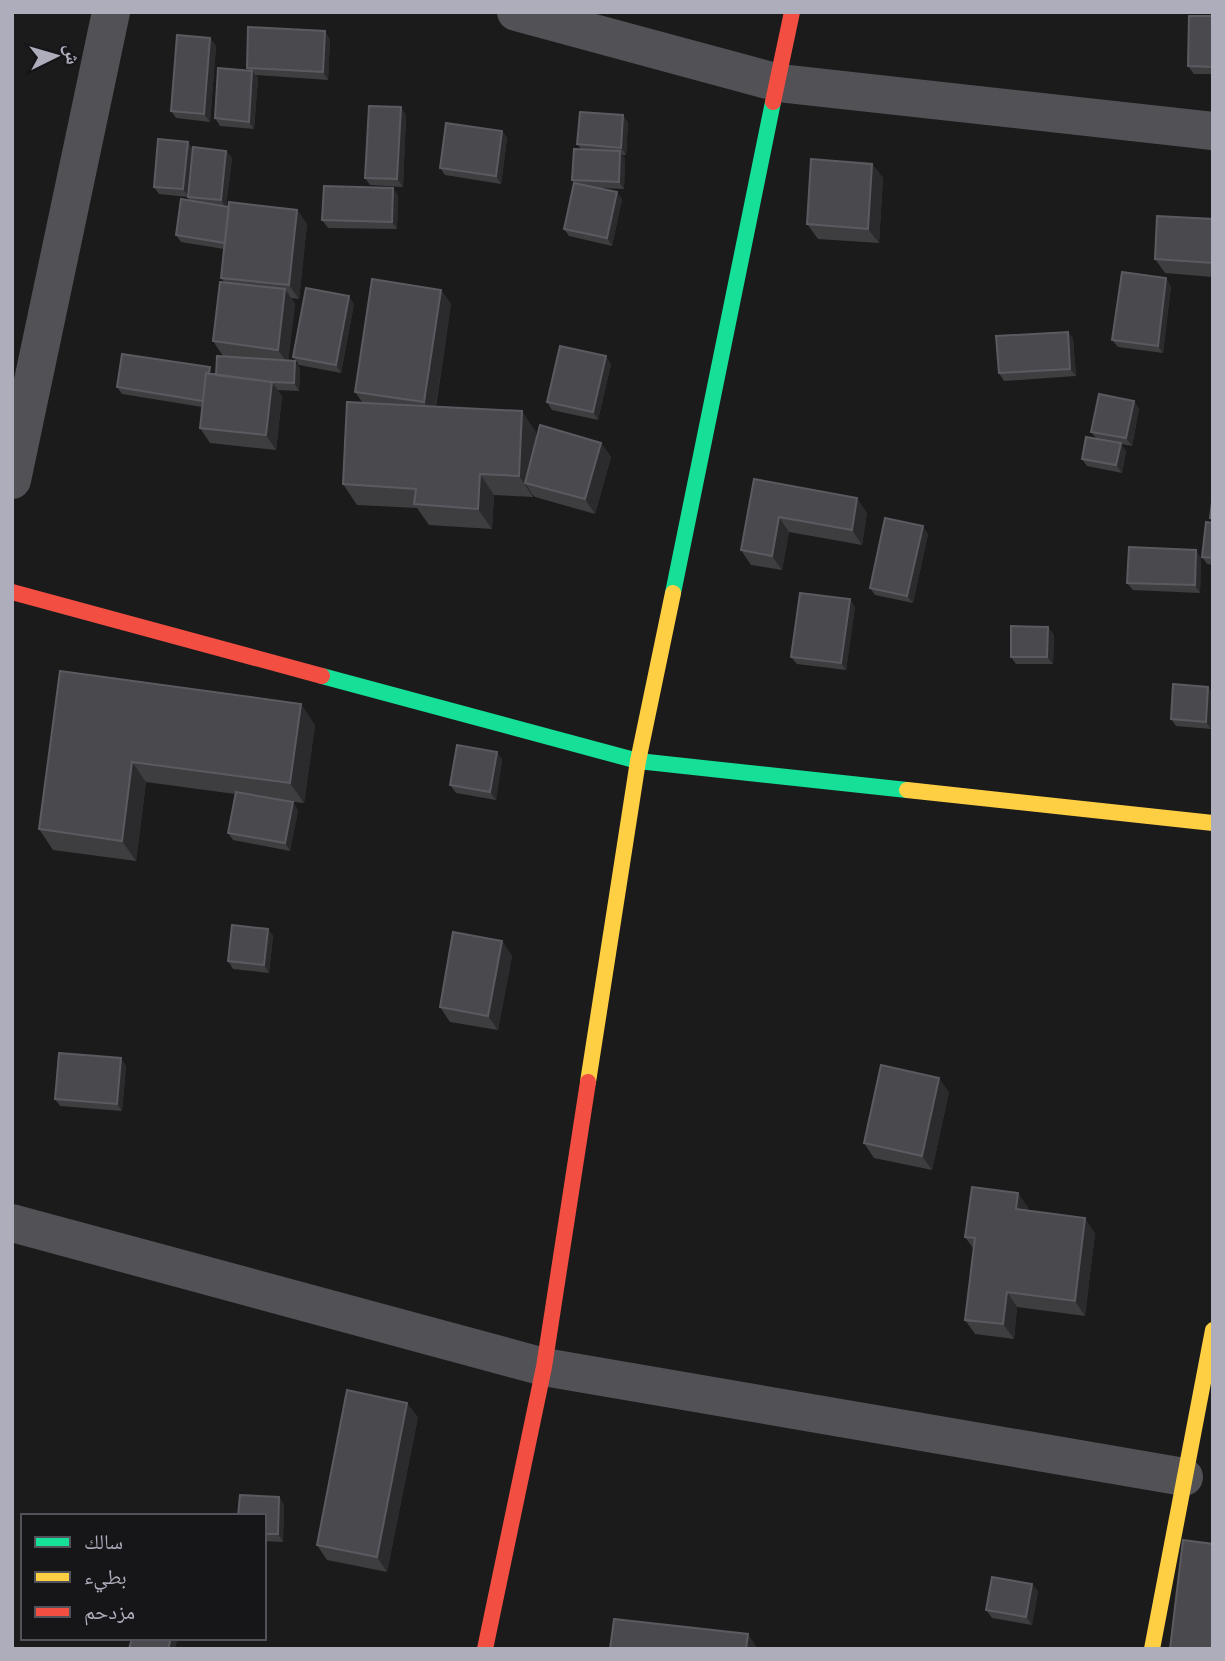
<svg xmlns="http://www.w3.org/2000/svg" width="1225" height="1661" viewBox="0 0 1225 1661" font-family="Overpass,'Noto Naskh Arabic',sans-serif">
<rect width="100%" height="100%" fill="#1b1b1c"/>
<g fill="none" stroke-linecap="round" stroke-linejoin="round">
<path stroke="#515156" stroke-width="38" d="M516,12L779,83L1213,131
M12,480L111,12
M12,1223L544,1367L1184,1477"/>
<path stroke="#16e098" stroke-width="16" d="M673,593L773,102
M322,676L638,761L907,790"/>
<path stroke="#ffcf43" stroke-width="16" d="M907,790L1213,823
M588,1082L638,761L673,593
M1152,1649L1213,1330"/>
<path stroke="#f24e42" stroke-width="16" d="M773,102L792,12
M12,592L322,676
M485,1649L544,1367L588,1082"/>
</g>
<path fill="#3e3e41" d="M1213,16V74H1194L1188,66Z
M210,38L216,46L210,122L176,118L171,111Z
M330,39L328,80L256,75L258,78L254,129L220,126L215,118L249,70L247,68Z
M406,115L403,187L370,185L365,178Z
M623,115L628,123L626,155H622L625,159L624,189L601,188L622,199L612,246L569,236L564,229L574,183L572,180L581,149L577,144Z
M502,131L507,138L501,184L445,175L440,168Z
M193,149L226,151L232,158L226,206L297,210L307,224L299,299L291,298L295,304L288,360L300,368L299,391L277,390L282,396L276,450L210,443L200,428L202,407L122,394L117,387L216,375L234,357L223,356L213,341L224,282L221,278L224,249L181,242L176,235L190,201L188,197L159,194L154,187Z
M872,164L883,178L879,243L818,239L807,224Z
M398,195L397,229L328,228L322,220Z
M1213,219V277L1165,273L1155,259Z
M1171,286L1163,353L1118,347L1112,340Z
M441,290L451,304L436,407L536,432V442L601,443L611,457L595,514L535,497L533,495V497L494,495L492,529L429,525L417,508L357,505L343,484L363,403L355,392Z
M354,304L341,373L299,365L293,357Z
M1068,332L1073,339L1076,376L1004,381L999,373Z
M611,364L598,420L552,410L547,402Z
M1134,401L1139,409L1132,446L1121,444L1126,451L1122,473L1087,466L1082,459L1096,438L1091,432Z
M754,479L867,513L862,545L789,532L782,570L751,565L741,550Z
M1213,523V565L1207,564L1202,557Z
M928,534L913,603L875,595L870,588Z
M1201,558L1200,593L1133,590L1127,583Z
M855,607L846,670L797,664L791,657Z
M1048,627L1054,635L1053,664H1016L1011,657Z
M60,671L315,725L304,803L284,801L298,810L290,851L233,840L228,833L235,794L146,782L136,861L53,850L39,829Z
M1213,693L1211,729L1176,726L1171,719Z
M497,752L502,760L496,800L456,793L450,785Z
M268,929L273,936L269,973L233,969L228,961Z
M502,941L512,956L498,1030L450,1022L440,1007Z
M126,1066L122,1111L60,1106L55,1099Z
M949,1092L932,1170L874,1158L864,1143Z
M1028,1207V1211L1095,1233L1085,1316L1017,1307L1014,1339L975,1334L965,1320L973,1248L965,1237Z
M418,1417L387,1572L327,1560L317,1545Z
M279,1497L284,1505L283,1542L264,1541V1516Z
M1038,1591L1032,1625L992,1618L986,1610Z"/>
<path fill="#2b2b2d" d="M325,31L330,39L328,80L323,72Z
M210,38L216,46L210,122L204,114Z
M252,71L258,78L254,129L249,122Z
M401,107L406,115L403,187L397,179Z
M623,115L628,123L626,155L621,148Z
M502,131L507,138L501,184L496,176Z
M188,142L193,149L189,197L183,189Z
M226,151L232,158L226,208L221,200Z
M620,151L625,159L624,189L619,182Z
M872,164L883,178L879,243L868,229Z
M393,188L398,195L397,229L392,222Z
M617,192L622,199L612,246L607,238Z
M297,210L307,224L299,299L289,285Z
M1166,278L1171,286L1163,353L1158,346Z
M285,289L295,304L288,364L278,350Z
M441,290L451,304L434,417L424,402Z
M349,296L354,304L341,373L336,365Z
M1068,332L1073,339L1076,376L1070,369Z
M606,356L611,364L598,420L593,412Z
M295,361L300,368L299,391L294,383Z
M272,382L282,396L276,450L266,435Z
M1134,401L1139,409L1132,446L1126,438Z
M522,411L536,432L534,485L525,483L533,495V497L519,476Z
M601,443L611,457L595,514L585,499Z
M1121,443L1126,451L1122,473L1116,465Z
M480,474L494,495L492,529L478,509Z
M857,498L867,513L862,545L852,530Z
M779,517L789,532L782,570L772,556Z
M923,526L928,534L913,603L907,596Z
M1196,550L1201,558L1200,593L1195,585Z
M850,599L855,607L846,670L841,663Z
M1048,627L1054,635L1053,664L1047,657Z
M1208,687L1213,693L1211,729L1206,722Z
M301,704L315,725L304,803L290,783Z
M497,752L502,760L496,800L490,792Z
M132,762L146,782L136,861L122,841Z
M293,802L298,810L290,851L285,843Z
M268,929L273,936L269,973L264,965Z
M502,941L512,956L498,1030L488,1016Z
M121,1058L126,1066L122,1111L117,1104Z
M939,1078L949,1092L932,1170L922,1156Z
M1018,1193L1028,1207L1026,1224L1016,1209Z
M1085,1218L1095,1233L1085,1316L1075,1301Z
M1007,1292L1017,1307L1014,1339L1003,1324Z
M407,1403L418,1417L387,1572L377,1557Z
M279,1497L284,1505L283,1542L278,1534Z
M1032,1584L1038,1591L1032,1625L1026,1617Z
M748,1634L758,1649H746Z
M171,1638H178L175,1649H168Z"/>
<path fill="#4a4a4e" stroke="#5a5a60" stroke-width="2" d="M1189,16H1213V67L1188,66Z
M248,27L325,31L323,72L247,68Z
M177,35L210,38L204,114L171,111Z
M218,68L252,71L249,122L215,118Z
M369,106L401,107L397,179L365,178Z
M580,112L623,115L621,148L577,144Z
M446,123L502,131L496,176L440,168Z
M158,139L188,142L183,189L154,187Z
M193,147L226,151L221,200L188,197Z
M574,149L620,151L619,182L572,180Z
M811,159L872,164L868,229L807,224Z
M574,183L617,192L607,238L564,229Z
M324,186L393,188L392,222L322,220Z
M181,199L229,207L225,243L176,235Z
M229,202L297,210L289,285L221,278Z
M1157,216L1213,219V263L1155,259Z
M1122,272L1166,278L1158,346L1112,340Z
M372,279L441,290L424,402L355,392Z
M220,282L285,289L278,350L213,341Z
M306,288L349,296L336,365L293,357Z
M1068,332L1070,369L999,373L996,336Z
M560,346L606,356L593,412L547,402Z
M122,354L210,367L209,374L206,373L203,401L117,387Z
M217,356L295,361L294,383L272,382L216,375Z
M206,373L272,382L266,435L200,428Z
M1099,394L1134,401L1126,438L1091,432Z
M347,402L522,411L519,476L480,474L478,509L414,504L416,489L343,484Z
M540,425L601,443L585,499L525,483Z
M1086,437L1121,443L1116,465L1082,459Z
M754,479L857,498L852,530L779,517L772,556L741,550Z
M1213,494V519L1210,518Z
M885,518L923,526L907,596L870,588Z
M1206,522L1213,523V558L1202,557Z
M1129,547L1196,550L1195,585L1127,583Z
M800,593L850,599L841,663L791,657Z
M1011,626L1048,627L1047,657H1011Z
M60,671L301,704L290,783L132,762L122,841L39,829Z
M1173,684L1208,687L1206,722L1171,719Z
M457,745L497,752L490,792L450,785Z
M236,792L293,802L285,843L228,833Z
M232,925L268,929L264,965L228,961Z
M453,932L502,941L488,1016L440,1007Z
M59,1053L121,1058L117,1104L55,1099Z
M881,1065L939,1078L922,1156L864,1143Z
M972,1187L1018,1193L1016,1209L1085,1218L1075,1301L1007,1292L1003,1324L965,1320L975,1238L965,1237Z
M347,1390L407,1403L377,1557L317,1545Z
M240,1495L279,1497L278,1534H264V1516H238Z
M1183,1540L1213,1544V1649H1170Z
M992,1577L1032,1584L1026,1617L986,1610Z
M614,1619L748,1634L746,1649H610Z
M132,1638H171L168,1649H129Z"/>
<rect width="1225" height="1661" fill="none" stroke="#adadbc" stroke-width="28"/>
<rect x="21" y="1514" width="245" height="126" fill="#161518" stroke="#52525a" stroke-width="2"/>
<rect x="35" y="1537" width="35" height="10" fill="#16e098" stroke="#52525a" stroke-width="2"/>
<text x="84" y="1549" font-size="21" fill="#adadbc">سالك</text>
<rect x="35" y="1572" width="35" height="10" fill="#ffcf43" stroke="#52525a" stroke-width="2"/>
<text x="84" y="1584" font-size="21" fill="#adadbc">بطيء</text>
<rect x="35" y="1607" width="35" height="10" fill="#f24e42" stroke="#52525a" stroke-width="2"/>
<text x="84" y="1619" font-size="21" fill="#adadbc">مزدحم</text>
<g transform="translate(56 56) rotate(85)" stroke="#161518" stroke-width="5" paint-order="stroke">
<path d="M0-5L12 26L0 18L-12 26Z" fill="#adadbc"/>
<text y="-10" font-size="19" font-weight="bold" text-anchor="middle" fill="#adadbc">ش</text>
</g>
</svg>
